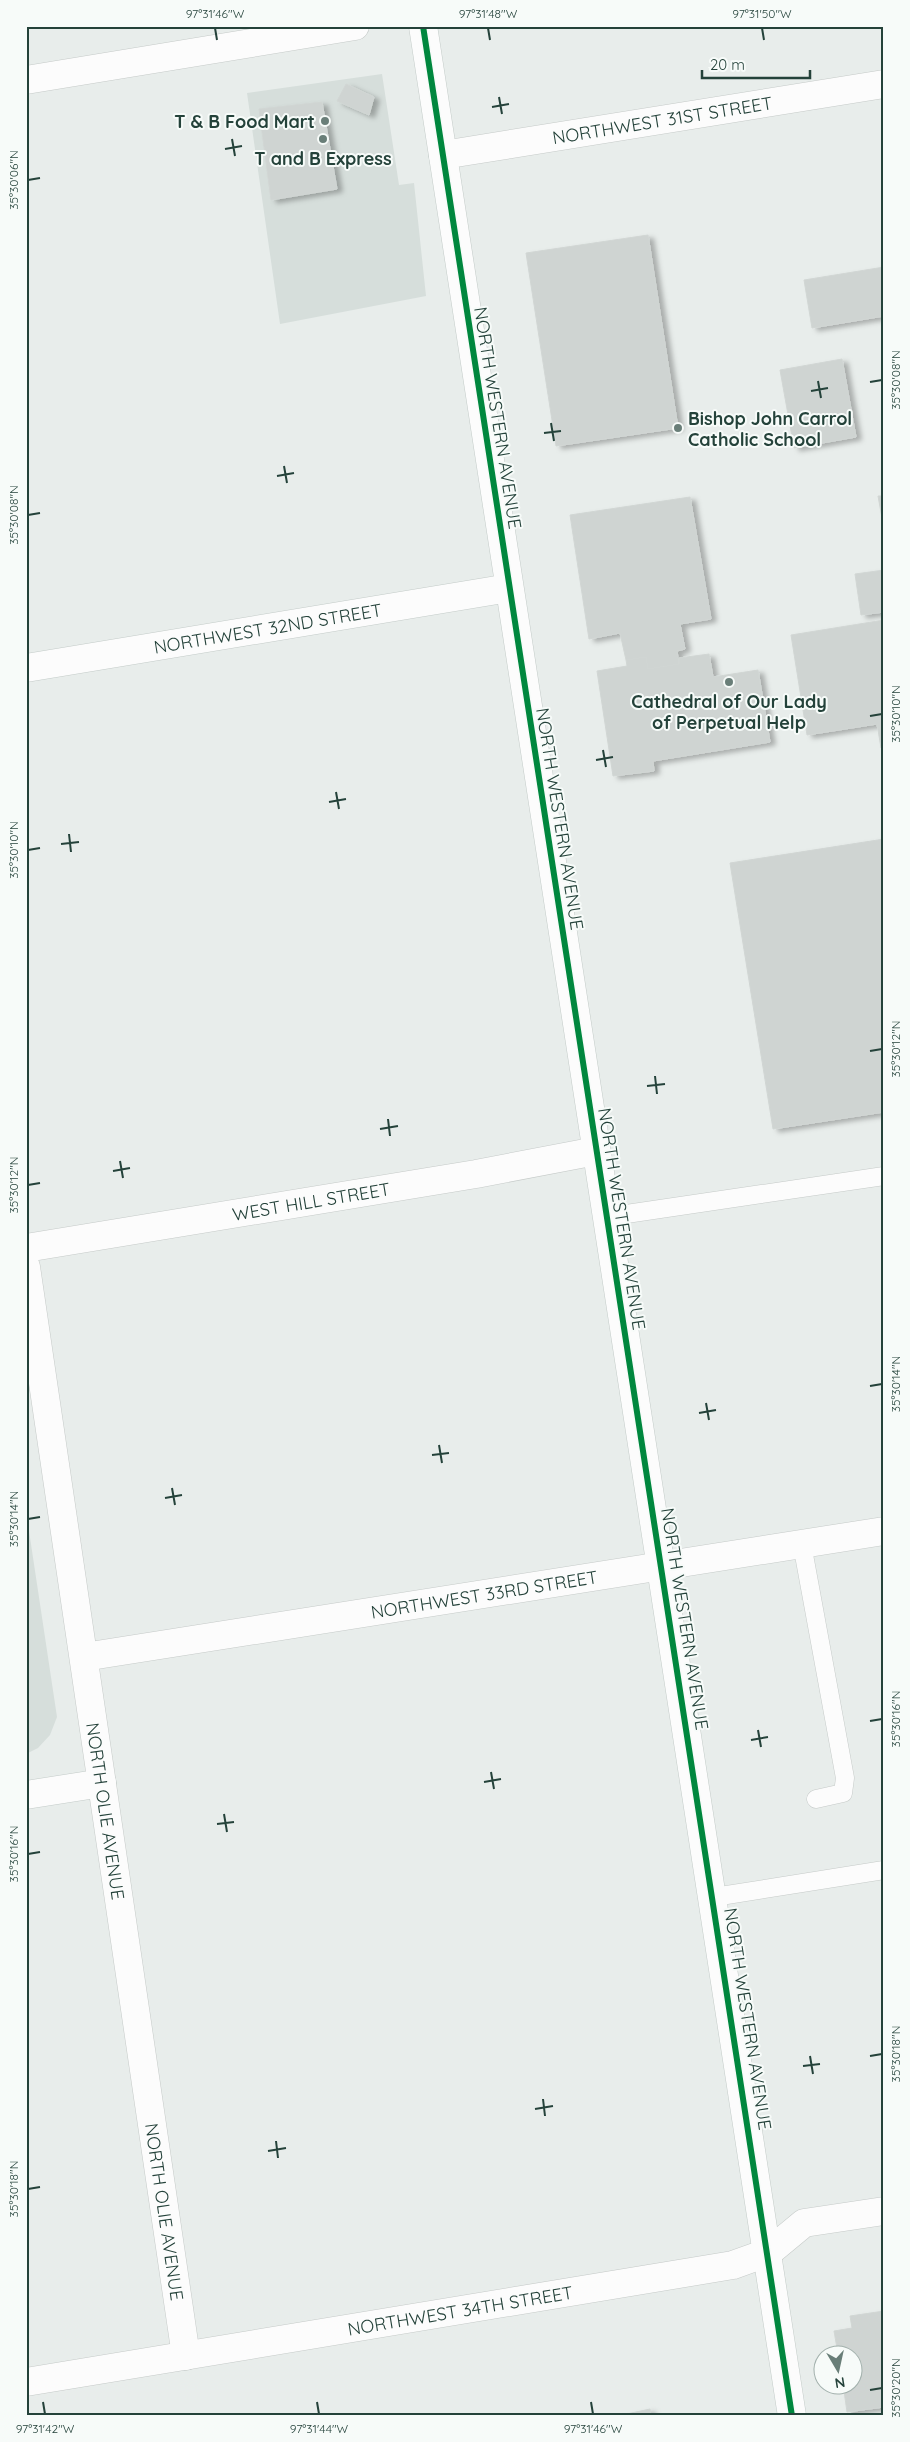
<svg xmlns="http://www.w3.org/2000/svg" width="910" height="2442" viewBox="0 0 910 2442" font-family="Quicksand,sans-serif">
<defs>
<filter id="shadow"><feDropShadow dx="5.5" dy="3" stdDeviation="2.5" flood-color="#0004"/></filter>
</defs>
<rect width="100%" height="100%" fill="#e8edeb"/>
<path fill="#d6dedb" d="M382,74L399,185L414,183L426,296L280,324L247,93Z
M26,1511L57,1717L50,1735L38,1748L26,1754Z"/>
<path fill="#cfd4d2" stroke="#d1d6d4" filter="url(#shadow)" d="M346,84L374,97L369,115L337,101Z
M322,102L337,189L271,200L259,109Z
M648,235L678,428L556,446L526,253Z
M884,267V316L812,328L804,280Z
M842,359L856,437L794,448L780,370Z
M878,496H884V529Z
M690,497L711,619L680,624L685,649L677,651L679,664L648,669L646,657L626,660L620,633L589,639L570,515Z
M884,570V612L861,615L855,574Z
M884,620V747L881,748L877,724L807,735L791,635Z
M709,654L713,677L758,670L770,742L653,761L654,771L613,776L597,671L627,666L626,660L646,657L648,669L679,664V658Z
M884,839V1112L773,1129L730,863Z
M884,2311V2407L847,2412L843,2384H852V2354H838L834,2331L852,2328L850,2316Z
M650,2409L651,2416H617Z"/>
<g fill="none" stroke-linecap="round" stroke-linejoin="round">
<defs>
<path id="lane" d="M606,1217L884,1176
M802,1544L845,1778L843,1793L816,1799
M714,1897L884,1870"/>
<g id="street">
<path d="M26,80L355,26"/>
<path id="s1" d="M443,155L884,84"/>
<path id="s2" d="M26,1248L476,1174L596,1151"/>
<path id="s3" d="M26,1267L186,2356"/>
<path id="s4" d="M84,1657L884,1531"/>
<path id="s5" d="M26,2382L733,2265L769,2252L804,2223L884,2211"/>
</g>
<g id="secondary">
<path d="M423,26L792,2416"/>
<path id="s6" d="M26,668L509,588"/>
<path d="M26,1795L102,1783"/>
</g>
</defs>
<use href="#lane" stroke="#c5cac8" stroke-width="19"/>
<use href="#street" stroke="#c5cac8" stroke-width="29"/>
<use href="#secondary" stroke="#c3cbc8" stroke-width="29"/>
<use href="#lane" stroke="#fcfcfc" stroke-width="18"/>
<use href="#street" stroke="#fcfcfc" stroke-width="28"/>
<use href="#secondary" stroke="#fcfcfc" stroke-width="28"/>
<defs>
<path id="cycleway" d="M423,26L792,2416"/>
</defs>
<use href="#cycleway" stroke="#f7fbf9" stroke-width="9"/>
<use href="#cycleway" stroke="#00873e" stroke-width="6"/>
</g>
<path fill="none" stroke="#24423a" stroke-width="2" d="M215,28L217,40M488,28L490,40M762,28L764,40M499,97L502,114M492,107L509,104M232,139L235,156M225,149L242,146M28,180L40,178M818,381L821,398M870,382L882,380M811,391L828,388M551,423L554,441M544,433L561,431M284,466L287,483M277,476L294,473M28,515L40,513M870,716L882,714M603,750L606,767M596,760L613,757M336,792L339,809M329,802L346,799M69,834L71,852M61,844L79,842M28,850L40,848M870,1051L882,1049M655,1076L657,1094M647,1086L665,1084M388,1119L390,1136M380,1129L398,1126M120,1161L123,1178M113,1171L130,1168M28,1185L40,1183M870,1386L882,1384M706,1403L709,1420M699,1413L716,1410M439,1445L442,1463M432,1455L449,1453M172,1488L175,1505M165,1498L182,1495M28,1519L40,1517M870,1721L882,1719M758,1730L761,1747M751,1740L768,1737M491,1772L494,1789M484,1782L501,1779M224,1814L227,1832M217,1824L234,1822M28,1854L40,1852M810,2056L813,2074M870,2056L882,2054M803,2066L820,2064M543,2099L545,2116M535,2109L553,2106M276,2141L278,2158M268,2151L286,2148M28,2189L40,2187M870,2390L882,2388M43,2402L45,2414M317,2402L319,2414M591,2402L593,2414"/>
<g fill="#697e78" stroke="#f7fbf9" stroke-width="2">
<circle cx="325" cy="121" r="5"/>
<circle cx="323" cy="139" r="5"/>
<circle cx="678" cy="428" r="5"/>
<circle cx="729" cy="682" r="5"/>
</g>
<g text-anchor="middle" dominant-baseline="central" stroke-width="4" stroke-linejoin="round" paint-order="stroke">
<g font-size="18" fill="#24423a" stroke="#f7fbf9">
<text stroke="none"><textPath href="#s1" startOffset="222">NORTHWEST 31ST STREET</textPath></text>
<text transform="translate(498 418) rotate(81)">NORTH WESTERN AVENUE</text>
<text stroke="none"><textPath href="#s6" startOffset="245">NORTHWEST 32ND STREET</textPath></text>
<text transform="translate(560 819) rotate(81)">NORTH WESTERN AVENUE</text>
<text stroke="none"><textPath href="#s2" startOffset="289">WEST HILL STREET</textPath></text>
<text transform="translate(622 1219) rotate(81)">NORTH WESTERN AVENUE</text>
<text stroke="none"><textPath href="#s4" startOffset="405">NORTHWEST 33RD STREET</textPath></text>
<text transform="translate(685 1619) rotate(81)">NORTH WESTERN AVENUE</text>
<text stroke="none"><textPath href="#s3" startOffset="550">NORTH OLIE AVENUE</textPath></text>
<text transform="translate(748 2019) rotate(81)">NORTH WESTERN AVENUE</text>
<text stroke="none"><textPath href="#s3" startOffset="955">NORTH OLIE AVENUE</textPath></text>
<text stroke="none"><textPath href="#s5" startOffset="440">NORTHWEST 34TH STREET</textPath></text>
</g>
<g font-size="18" font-weight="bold" fill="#24423a" stroke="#f7fbf9">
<text x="315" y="121" text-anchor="end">T &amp; B Food Mart</text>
<text x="323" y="158">T and B Express</text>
<text x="688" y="418" text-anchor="start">Bishop John Carrol<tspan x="688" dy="21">Catholic School</tspan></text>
<text x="729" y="701">Cathedral of Our Lady<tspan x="729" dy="21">of Perpetual Help</tspan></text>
</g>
</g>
<rect width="910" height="2442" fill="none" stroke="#f7fbf9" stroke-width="55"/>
<g transform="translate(838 2370) rotate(171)"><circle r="24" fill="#f7fbf9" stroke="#a3b1ad"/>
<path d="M0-4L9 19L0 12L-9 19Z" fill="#697e78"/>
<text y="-8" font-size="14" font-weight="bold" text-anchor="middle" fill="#24423a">N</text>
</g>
<path d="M702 70v8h108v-8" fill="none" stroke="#24423a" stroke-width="2.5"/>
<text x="710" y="70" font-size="15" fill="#24423a" stroke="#f7fbf9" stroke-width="4" paint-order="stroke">20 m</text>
<rect x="28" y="28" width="854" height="2386" fill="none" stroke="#24423a" stroke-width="2"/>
<g font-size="12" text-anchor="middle" fill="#24423a">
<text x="215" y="18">97°31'46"W</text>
<text x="488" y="18">97°31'48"W</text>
<text x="762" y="18">97°31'50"W</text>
<text transform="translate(14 180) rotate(-90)" y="4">35°30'06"N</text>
<text transform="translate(896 380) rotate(-90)" y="4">35°30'08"N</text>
<text transform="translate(14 515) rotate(-90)" y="4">35°30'08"N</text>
<text transform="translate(896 714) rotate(-90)" y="4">35°30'10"N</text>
<text transform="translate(14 850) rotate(-90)" y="4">35°30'10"N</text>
<text transform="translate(896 1049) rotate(-90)" y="4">35°30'12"N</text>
<text transform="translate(14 1185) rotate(-90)" y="4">35°30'12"N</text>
<text transform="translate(896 1384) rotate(-90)" y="4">35°30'14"N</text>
<text transform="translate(14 1519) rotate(-90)" y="4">35°30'14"N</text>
<text transform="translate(896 1719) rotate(-90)" y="4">35°30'16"N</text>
<text transform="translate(14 1854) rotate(-90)" y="4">35°30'16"N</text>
<text transform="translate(896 2054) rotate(-90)" y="4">35°30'18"N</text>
<text transform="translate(14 2189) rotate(-90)" y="4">35°30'18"N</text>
<text transform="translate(896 2388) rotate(-90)" y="4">35°30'20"N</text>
<text x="45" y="2433">97°31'42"W</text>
<text x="319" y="2433">97°31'44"W</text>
<text x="593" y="2433">97°31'46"W</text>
</g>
</svg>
